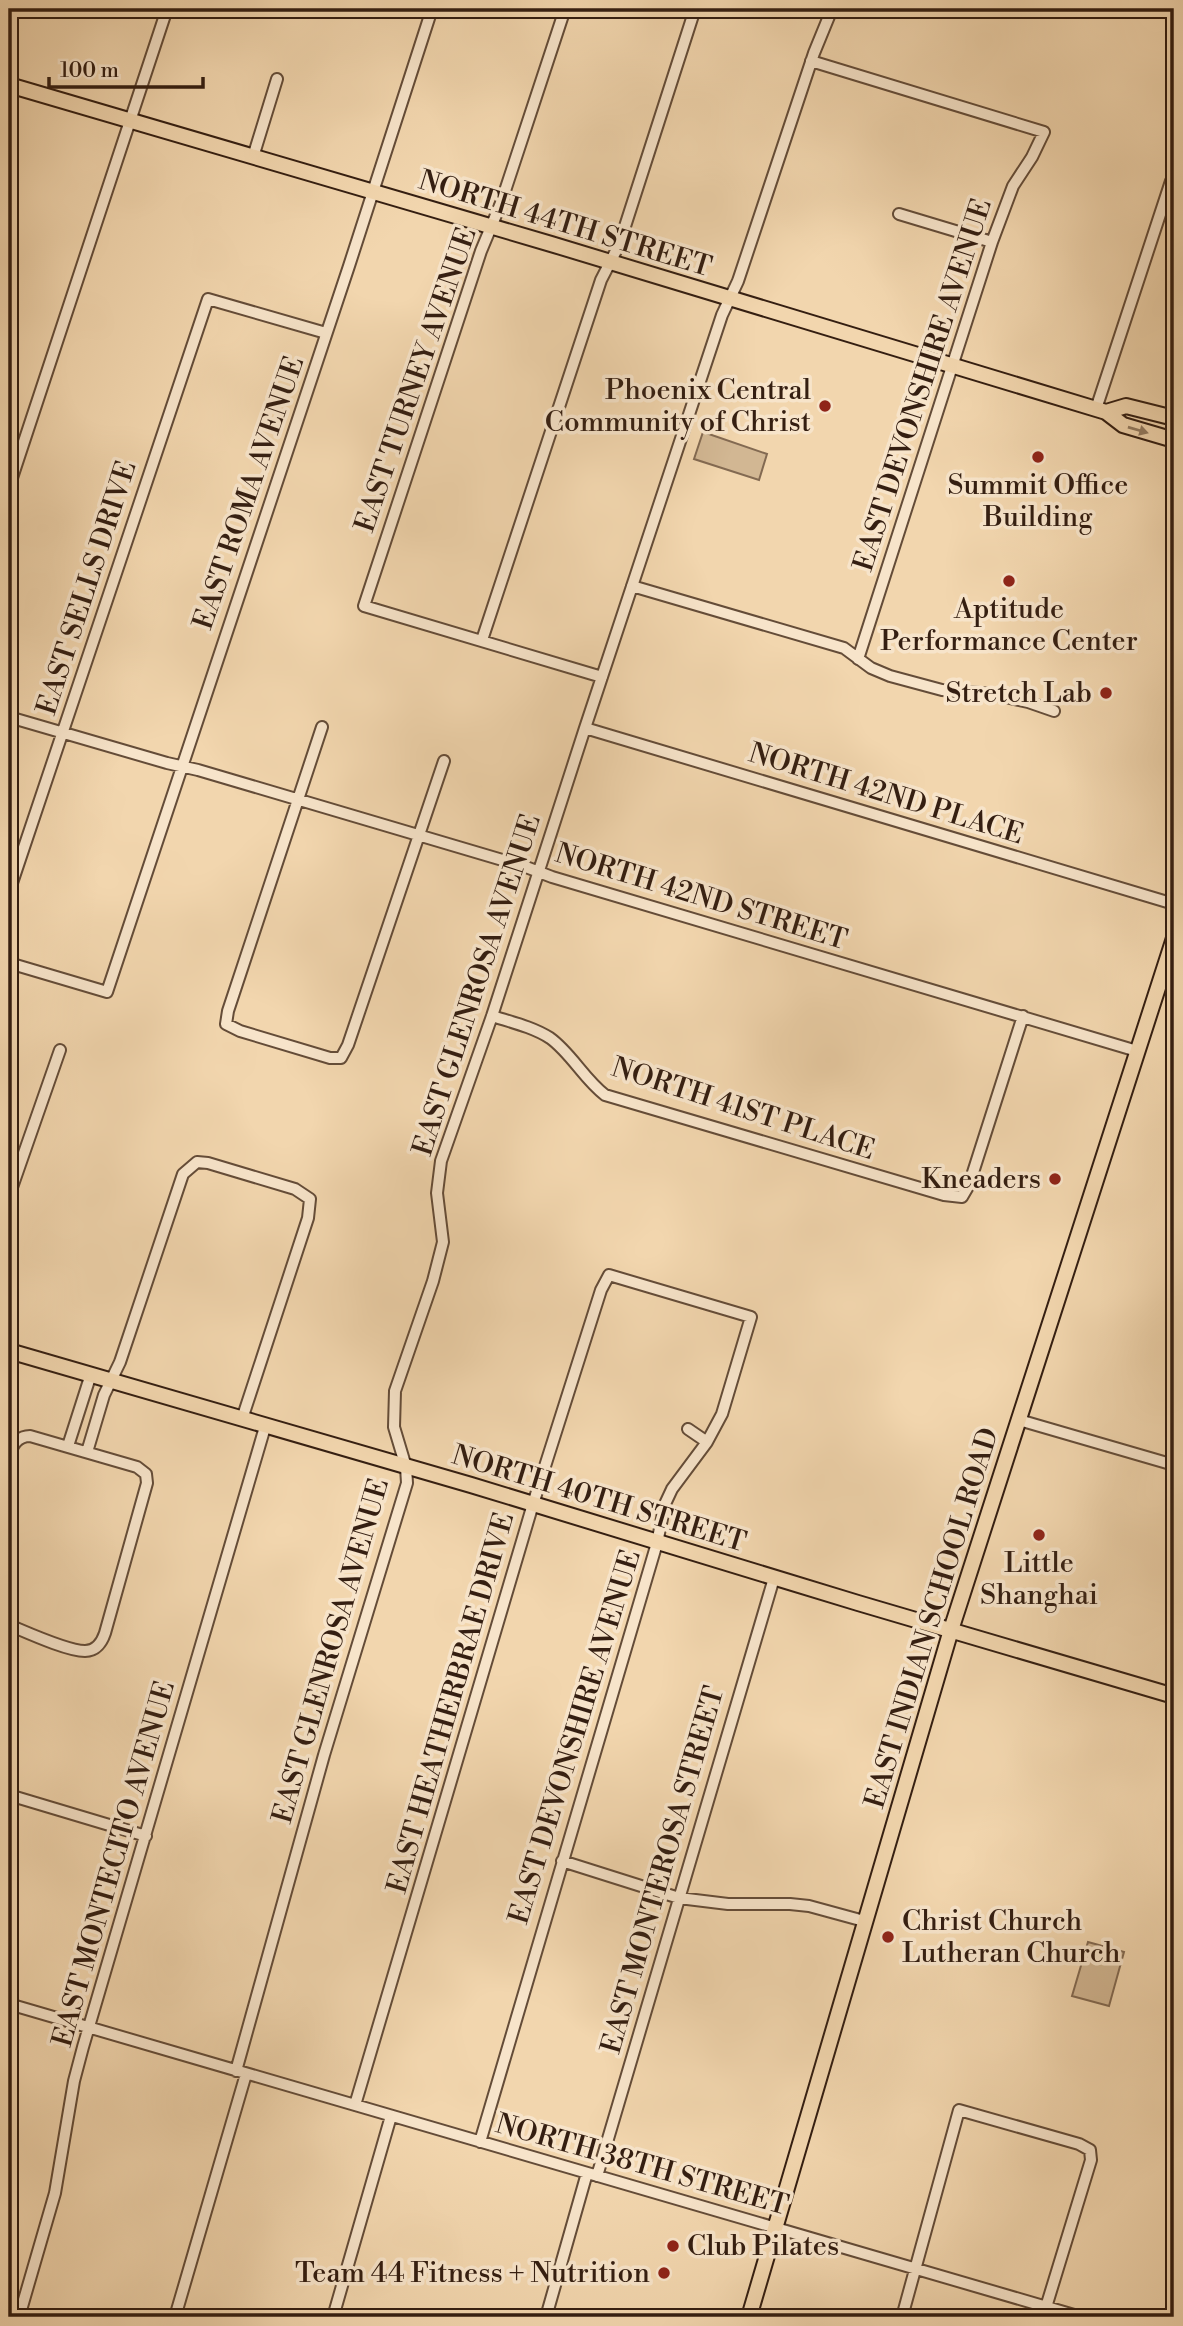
<svg xmlns="http://www.w3.org/2000/svg" width="1183" height="2326" viewBox="0 0 1183 2326" font-family="'Libre Bodoni',serif">
<rect width="100%" height="100%" fill="#f2d6ae"/>
<filter id="stains"><feTurbulence type="fractalNoise" baseFrequency=".00286" numOctaves="4"/><feColorMatrix values="0 0 0 0 .2 0 0 0 0 .09 0 0 0 0 .02 0 0 0 .5 -.17"/></filter>
<radialGradient id="worn" r=".72"><stop offset=".6" stop-color="#630" stop-opacity="0"/><stop offset="1" stop-color="#630" stop-opacity=".3"/></radialGradient>
<path fill="#d2b793" stroke="#836a52" stroke-width="2" d="M703,432L767,454L759,480L694,459Z
M1088,1942L1124,1952L1109,2006L1072,1996Z"/>
<g fill="none" stroke-linecap="round" stroke-linejoin="round">
<defs>
<path id="minor" d="M565,9L501,203L481,251L364,606L602,677
M1075,9H1079
M811,61L1044,132L1032,157L1013,186L992,242L858,659
M253,157L277,79
M899,214L992,242
M1096,409L1171,181L1174,182
M9,487L167,9
M632,586L844,648L871,668L890,676L942,690L992,694L1028,702L1054,711
M482,640L601,280L619,245L695,9
M9,717L167,763L198,770L526,867L552,877L1137,1051
M322,727L228,1011L226,1024L240,1031L330,1058H341L348,1045L444,761
M585,728L1174,904
M9,892L208,299L326,333
M9,963L107,992L349,266L432,9
M492,1016C511,1022 533,1027 550,1038C571,1053 584,1079 605,1095L944,1195L962,1197L969,1185L1023,1016
M9,1196L60,1050
M1019,1420L1174,1465
M688,1429L707,1442
M68,1446L91,1374
M87,1452L104,1395L120,1362L183,1174L197,1162L208,1163L295,1189L310,1199L308,1218L242,1419
M9,1457C12,1446 17,1436 30,1436L137,1467L146,1474L147,1483L105,1633C102,1642 96,1651 85,1651C67,1651 26,1632 9,1625
M9,1795L146,1836
M562,1861L679,1898L728,1904H790L809,1906L864,1921
M9,2004L1081,2317
M236,2071L324,1755L407,1483L406,1467L394,1427L395,1391L433,1281L443,1242L437,1193L441,1161L492,1016L585,728L722,315L738,281L814,53L832,9
M355,2105L533,1504L601,1290L609,1275L751,1317L722,1414L707,1442L672,1489L665,1504L657,1543L480,2142
M597,2176L774,1578
M19,2317L55,2193L74,2081L83,2047L265,1427
M175,2317L246,2074
M333,2317L391,2116
M546,2317L587,2173
M902,2317L959,2110L1079,2144L1090,2150L1091,2160L1043,2317"/>
<path id="major" d="M9,85L551,244L1106,412L1123,425L1174,440
M1106,412L1126,406L1174,418
M9,1351L471,1485L858,1603L1174,1696
M749,2317L951,1630L1174,938"/>
</defs>
<use href="#minor" stroke="#644c38" stroke-width="14"/>
<use href="#major" stroke="#341e11" stroke-width="18"/>
<use href="#minor" stroke="#f7e4ca" stroke-width="10"/>
<use href="#major" stroke="#f2d6ae" stroke-width="14"/>
</g>
<defs><path id="oneway-solid" d="M-6-.8H1V-3.2L6.5 0L1 3.2V.8H-6Z" transform="scale(1.75)"/></defs>
<use fill="#937a60" href="#oneway-solid" transform="translate(1138 430) rotate(16)"/>
<g fill="#8f2418" stroke="#f7e4ca" stroke-width="2.5">
<circle cx="825" cy="406" r="7"/>
<circle cx="1038" cy="457" r="7"/>
<circle cx="1009" cy="581" r="7"/>
<circle cx="1106" cy="693" r="7"/>
<circle cx="1055" cy="1179" r="7"/>
<circle cx="1039" cy="1535" r="7"/>
<circle cx="888" cy="1937" r="7"/>
<circle cx="673" cy="2246" r="7"/>
<circle cx="664" cy="2273" r="7"/>
</g>
<g text-anchor="middle" dominant-baseline="central" stroke-width="7" stroke-linejoin="round" paint-order="stroke">
<g font-size="28" fill="#341e11" stroke="#f7e4ca">
<text transform="translate(565 224) rotate(17)">NORTH 44TH STREET</text>
<text transform="translate(416 380) rotate(-71)">EAST TURNEY AVENUE</text>
<text transform="translate(923 385) rotate(-72)">EAST DEVONSHIRE AVENUE</text>
<text transform="translate(249 493) rotate(-71)">EAST ROMA AVENUE</text>
<text transform="translate(87 588) rotate(-72)">EAST SELLS DRIVE</text>
<text transform="translate(886 794) rotate(17)">NORTH 42ND PLACE</text>
<text transform="translate(701 897) rotate(17)">NORTH 42ND STREET</text>
<text transform="translate(477 985) rotate(-72)">EAST GLENROSA AVENUE</text>
<text transform="translate(743 1109) rotate(18)">NORTH 41ST PLACE</text>
<text transform="translate(599 1499) rotate(17)">NORTH 40TH STREET</text>
<text transform="translate(932 1618) rotate(-73)">EAST INDIAN SCHOOL ROAD</text>
<text transform="translate(331 1651) rotate(-74)">EAST GLENROSA AVENUE</text>
<text transform="translate(451 1703) rotate(-74)">EAST HEATHERBRAE DRIVE</text>
<text transform="translate(575 1737) rotate(-73)">EAST DEVONSHIRE AVENUE</text>
<text transform="translate(114 1864) rotate(-74)">EAST MONTECITO AVENUE</text>
<text transform="translate(663 1870) rotate(-74)">EAST MONTEROSA STREET</text>
<text transform="translate(642 2165) rotate(16)">NORTH 38TH STREET</text>
</g>
<g font-size="28" fill="#341e11" stroke="#f7e4ca" text-anchor="end">
<text x="811" y="390">Phoenix Central<tspan x="811" dy="32">Community of Christ</tspan></text>
<text x="1038" y="485" text-anchor="middle">Summit Office<tspan x="1038" dy="32">Building</tspan></text>
<text x="1009" y="609" text-anchor="middle">Aptitude<tspan x="1009" dy="32">Performance Center</tspan></text>
<text x="1092" y="693">Stretch Lab</text>
<text x="1041" y="1179">Kneaders</text>
<text x="1039" y="1563" text-anchor="middle">Little<tspan x="1039" dy="32">Shanghai</tspan></text>
<text x="902" y="1921" text-anchor="start">Christ Church<tspan x="902" dy="32">Lutheran Church</tspan></text>
<text x="687" y="2246" text-anchor="start">Club Pilates</text>
<text x="650" y="2273">Team 44 Fitness + Nutrition</text>
</g>
</g>
<rect width="1183" height="2326" fill="none" stroke="#f2d6ae" stroke-width="35"/>
<rect x="10" y="10" width="1162" height="2305" fill="none" stroke="#341e11" stroke-width="3.5"/>
<rect x="18" y="18" width="1148" height="2291" fill="none" stroke="#341e11" stroke-width="2"/>
<path d="M49 77v10h154v-10" fill="none" stroke="#341e11" stroke-width="3.5"/>
<text x="60" y="77" font-size="21" fill="#341e11" stroke="#f7e4ca" stroke-width="5" paint-order="stroke">100 m</text>
<rect width="100%" height="100%" filter="url(#stains)"/>
<rect width="100%" height="100%" fill="url(#worn)"/>
</svg>
